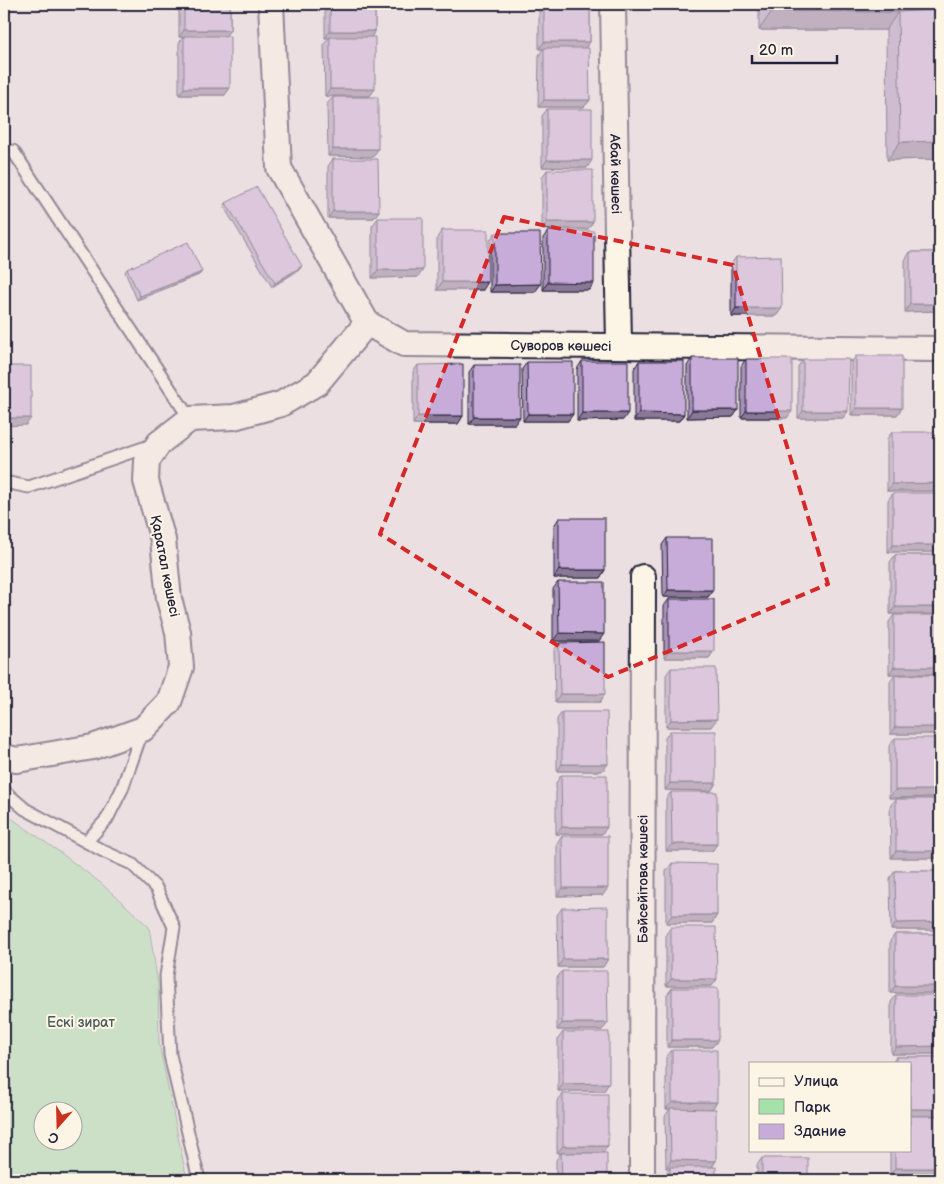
<svg xmlns="http://www.w3.org/2000/svg" width="944" height="1184" viewBox="0 0 944 1184" font-family="'Balsamiq Sans',sans-serif">
<rect width="100%" height="100%" fill="#ecdfe1"/>
<filter id="ink" filterUnits="userSpaceOnUse"><feTurbulence type="fractalNoise" baseFrequency=".02" numOctaves="2"/><feDisplacementMap in="SourceGraphic" scale="10" xChannelSelector="R" yChannelSelector="G"/><feConvolveMatrix kernelMatrix="1 2 1 2 8 2 1 2 1" color-interpolation-filters="sRGB"/></filter>
<g filter="url(#ink)">
<path fill="#a5e2a9" stroke="#648272" fill-rule="evenodd" d="M4,813L58,851L102,884L149,927L158,984L159,1044L187,1180H4ZM42,1112H72V1142H42Z"/>
<g fill="none" stroke-linecap="round" stroke-linejoin="round">
<defs>
<path id="lane" d="M13,151L190,419
M4,482L29,487L155,444
M4,791L25,809L105,852L132,864L156,888L174,927L166,976L170,1055L199,1180
M86,842L107,819L122,789L143,729"/>
<g id="street">
<path id="s1" d="M271,4L279,168L367,323L404,344L940,349"/>
<path id="s2" d="M613,4L619,345"/>
<path d="M4,757L17,760L93,747L143,729L169,702L181,667L178,632L169,599L163,540L146,481L147,461L159,443L190,419L234,417L281,404L317,383L367,323"/>
<path id="s3" d="M642,1180L643,577"/>
</g>
</defs>
<use href="#lane" stroke="#22223b" stroke-width="15"/>
<use href="#street" stroke="#22223b" stroke-width="28"/>
<use href="#lane" stroke="#fcf5e5" stroke-width="11"/>
<use href="#street" stroke="#fcf5e5" stroke-width="24"/>
</g>
<path fill="#ab93ba" stroke="#22223b" d="M179,4H230V30L225,36V95H179V43L183,37H179Z
M325,4H375V31L371,37L370,96H325L324,44L329,38H325Z
M539,4H590V42L585,48L590,100L584,107H538L539,55L543,49H539Z
M759,4H940V159L887,160L886,30H759Z
M333,97L373,157L328,156L327,104Z
M547,109L587,168L542,167V116Z
M333,159L379,211L374,218H328V166Z
M547,170L588,229H542V177Z
M226,203L299,270L272,287L224,207Z
M378,218L418,277L372,278V226Z
M442,230L483,290H437V238Z
M548,231L589,290H543V238Z
M495,233L535,292H490V240Z
M910,252H940V311L905,312V260Z
M736,257L782,308L776,316H731V264Z
M127,269L202,272L199,275L137,300L125,272Z
M856,356L902,408L897,415H851V363Z
M692,358L738,410L733,417L687,418V366Z
M746,359L792,411L787,418H741V366Z
M803,359L848,411L843,418H798V367Z
M582,361L623,420L577,421V369Z
M639,361L684,414L679,421H634V369Z
M527,362L573,414L568,421H523L522,369Z
M418,365L463,416L458,424H413V372Z
M474,365L515,424H469V372Z
M892,432L938,483L933,491H887V439Z
M893,493L938,545L933,552H888V500Z
M559,518L605,570L600,578H554V526Z
M667,538L713,590L708,597H663L662,545Z
M895,555H940V607L935,614H890V562Z
M558,582L599,641H553V589Z
M669,599L714,651L709,658H664V606Z
M894,615L934,674H889V622Z
M559,643L605,694L600,702H555L554,650Z
M671,668L711,727H666V675Z
M895,675L936,734H890V682Z
M562,712L608,764L602,771H557V719Z
M670,731L716,783L711,791L665,790V738Z
M895,738L935,797L889,798V746Z
M561,775L607,827L602,834H556V783Z
M671,792L717,844L712,851H666V799Z
M896,799H940V852L936,858H891L890,806Z
M562,836L603,895L557,896V844Z
M672,863L717,915L712,923H666V871Z
M895,871H940V924L936,930H891L890,878Z
M562,908L608,959L603,967H558L557,915Z
M671,927L717,979L712,986H666V934Z
M895,934H940V986L935,993H890V941Z
M562,971L608,1023L602,1030H557V978Z
M672,988L718,1040L712,1047H667V995Z
M896,995L937,1054H891V1002Z
M563,1032L604,1091H558V1039Z
M672,1050L717,1102L712,1109L716,1161L712,1167L716,1180H665V1174L670,1168H666L665,1116L670,1109H666V1057Z
M896,1057H940V1110L937,1116L940,1168L936,1174L940,1180H890L894,1175H890V1150H910V1063H892Z
M563,1094L608,1146L603,1153L607,1180H556V1160L561,1153H557V1101Z
M762,1158L808,1180H757V1165Z"/>
<path fill="#8b7897" stroke="#22223b" d="M900,8L940,9V16L898,12L886,30H759L772,11L897,12Z
M184,30H230L225,37H179Z
M330,31H375L370,38H325Z
M544,42H590L584,49H539Z
M184,88H230L225,95H179Z
M330,89H375L370,96H325Z
M544,100H590L584,107H538Z
M940,141V159L887,160L900,142Z
M333,149H378L373,157L328,156Z
M547,160H592L587,168L542,167Z
M333,211H379L374,218H328Z
M547,222H593L588,229H542Z
M302,266L299,270L272,287L275,283Z
M378,270H423L418,277L372,278Z
M202,272L199,275L137,300L140,296Z
M442,282H488L483,290H437Z
M548,282L594,283L589,290H543Z
M541,284L535,292H490L495,285Z
M910,304H940V311L905,312Z
M736,308H782L776,316H731Z
M856,408H902L897,415H851Z
M692,410H738L733,417L687,418Z
M746,411H792L787,418H741Z
M803,411H848L843,418H798Z
M582,413H628L623,420L577,421Z
M639,413L684,414L679,421H634Z
M528,414H573L568,421H523Z
M418,416H463L458,424H413Z
M474,417H520L515,424H469Z
M4,418H31L26,425L4,426Z
M938,483L933,491H887L892,484Z
M893,545H938L933,552H888Z
M559,570H605L600,578H554Z
M668,590H713L708,597H663Z
M895,607H940L935,614H890Z
M559,633L604,634L599,641H553Z
M669,651H714L709,658H664Z
M894,667H940L934,674H889Z
M560,694H605L600,702H555Z
M717,719L711,727H666L671,720Z
M895,727H940L936,734H890Z
M562,764H608L602,771H557Z
M670,783H716L711,791L665,790Z
M895,790H940L935,797L889,798Z
M562,827H607L602,834H556Z
M672,844H717L712,851H666Z
M896,851H940V852L936,858H891Z
M563,888H608L603,895L557,896Z
M672,915H717L712,923H666Z
M940,922V924L936,930H891L896,923Z
M563,959H608L603,967H558Z
M671,979H717L712,986H666Z
M895,986H940L935,993H890Z
M562,1023H608L602,1030H557Z
M672,1040H718L712,1047H667Z
M940,1046V1049L937,1054H891L896,1047Z
M609,1083L604,1091H558L563,1084Z
M672,1102H717L712,1109H666Z
M910,1109H940V1110L936,1116H910Z
M563,1146H608L603,1153H557Z
M671,1160L716,1161L711,1168H666Z
M895,1168H940L935,1175H890Z"/>
<path fill="#c7abd8" stroke="#22223b" d="M184,4H230V30H184Z
M330,4H375V31H330Z
M544,4H590V42H544Z
M772,4H898V12L940,10V141L900,142L898,12L772,11Z
M900,4H940V9L900,8Z
M184,36H230V88H184Z
M330,37H375V89H330Z
M544,48H589L590,100H544Z
M333,97H378V149H333Z
M547,109H592V160H547Z
M333,159H378L379,211H333Z
M547,170H593V222H547Z
M257,187L302,266L275,283L226,203Z
M378,218H423V270H378Z
M442,230H488V282H442Z
M548,231H594V283L548,282Z
M495,233H540L541,284L495,285Z
M188,242L202,272L140,296L127,269Z
M910,252H940V304H910Z
M781,256L782,308H736V257Z
M856,356H902V408H856Z
M692,358H738V410H692Z
M746,359H792V411H746Z
M803,359H849L848,411H803Z
M582,361H628V413H582Z
M639,361H684V414L639,413Z
M527,362H573V414H528Z
M463,364V416H418V365Z
M474,365H520V417H474Z
M4,366H31V418H4Z
M892,432H938V483L892,484Z
M893,493H938V545H893Z
M559,518H605V570H559Z
M667,538H713V590H668Z
M895,555H940V607H895Z
M558,582H604V634L559,633Z
M669,599H714V651H669Z
M894,615H939L940,667H894Z
M605,642V694H560L559,643Z
M671,668H716L717,719L671,720Z
M895,675H940V727H895Z
M562,712H607L608,764H562Z
M670,731H716V783H670Z
M895,738H940V790H895Z
M561,775H607V827H562Z
M671,792H717V844H672Z
M896,799H940V851H896Z
M562,836H608V888H563Z
M672,863L717,864V915H672Z
M895,871H940V922L896,923Z
M608,907V959H563L562,908Z
M671,927H716L717,979H671Z
M895,934H940V986H895Z
M562,971H607L608,1023H562Z
M672,988H718V1040H672Z
M896,995H940V1046L896,1047Z
M563,1032H609V1083L563,1084Z
M672,1050H717V1102H672Z
M896,1057H940V1109H910V1063H896Z
M563,1094H608V1146H563Z
M670,1108L716,1109V1161L671,1160Z
M910,1116H940V1168H895V1150H910Z
M561,1153H607V1180H562Z
M762,1158H808V1180H762Z
M670,1167H716V1180H670Z
M895,1174H940V1180H895Z"/>
</g>
<path d="M0 0H944V1184H0ZM504,217L733,265L828,584L608,677L380,534Z" fill="#ecdfe1" fill-opacity=".55" fill-rule="evenodd"/>
<path fill="none" stroke="#d62828" stroke-width="4" stroke-dasharray="10 6" stroke-linejoin="round" d="M504,217L733,265L828,584L608,677L380,534Z"/>
<g text-anchor="middle" dominant-baseline="central" stroke-width="4" stroke-linejoin="round" paint-order="stroke">
<g font-size="14" fill="#22223b" stroke="#fcf5e5">
<text stroke="none"><textPath href="#s2" startOffset="170">Абай көшесі</textPath></text>
<text stroke="none"><textPath href="#s1" startOffset="542">Суворов көшесі</textPath></text>
<text transform="translate(165 566) rotate(79)">Қаратал көшесі</text>
<text stroke="none"><textPath href="#s3" startOffset="301">Бәйсейітова көшесі</textPath></text>
</g>
<g font-size="14" fill="#495c5c" stroke="#fcf5e5">
<text x="81" y="1022">Ескі зират</text>
</g>
</g>
<rect width="944" height="1184" fill="none" stroke="#fcf5e5" stroke-width="20"/>
<rect x="10" y="10" width="924" height="1164" fill="none" stroke="#22223b" stroke-width="2" filter="url(#ink)"/>
<rect x="749" y="1062" width="162" height="90" fill="#fcf5e5" stroke="#a5a1a1"/>
<rect x="759" y="1078" width="25" height="8" fill="#fcf5e5" stroke="#a5a1a1"/>
<text x="794" y="1086" font-size="15" fill="#22223b">Улица</text>
<rect x="759" y="1099" width="25" height="15" fill="#a5e2a9" stroke="#a5a1a1"/>
<text x="794" y="1112" font-size="15" fill="#22223b">Парк</text>
<rect x="759" y="1124" width="25" height="15" fill="#c7abd8" stroke="#a5a1a1"/>
<text x="794" y="1136" font-size="15" fill="#22223b">Здание</text>
<g transform="translate(58 1126) rotate(200)"><circle r="24" fill="#fcf5e5" stroke="#a5a1a1"/>
<path d="M0-4L9 19L0 12L-9 19Z" fill="#c8321e"/>
<text y="-8" font-size="14" font-weight="bold" text-anchor="middle" fill="#22223b">С</text>
</g>
<path d="M752 55v8h85v-8" fill="none" stroke="#22223b" stroke-width="2.5"/>
<text x="759" y="55" font-size="15" fill="#22223b" stroke="#fcf5e5" stroke-width="4" paint-order="stroke">20 m</text>
</svg>
